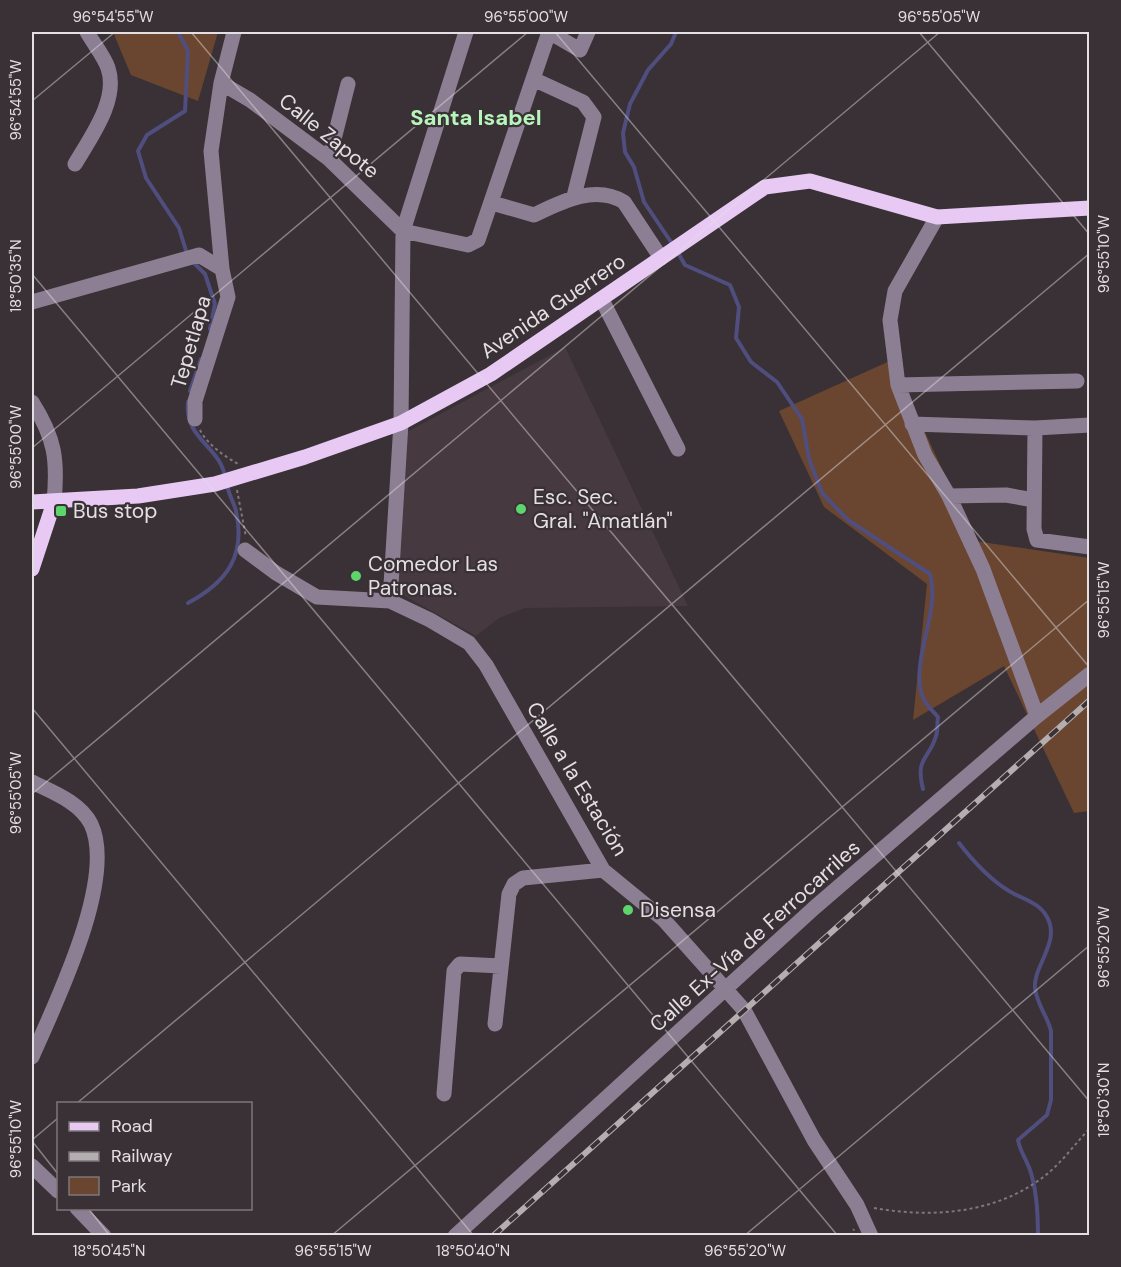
<svg xmlns="http://www.w3.org/2000/svg" width="1121" height="1267" viewBox="0 0 1121 1267" font-family="'DM Sans',sans-serif">
<rect width="100%" height="100%" fill="#393135"/>
<path fill="#473940" d="M565,347L688,606L525,608L499,618L476,636L405,596L397,578L407,432Z"/>
<path fill="#6a4630" d="M113,32H218L198,101L131,75Z
M892,360L975,541L1089,558V811L1074,813L1004,666L913,720L927,584L824,507L779,411Z"/>
<g fill="none" stroke-linecap="round" stroke-linejoin="round">
<path stroke="#4f4e7e" stroke-width="4" d="M178,32L188,51L185,111L147,135L138,151L146,178L179,228L187,254
M673,245L644,202L634,167L625,152L623,133L630,104L648,70L671,44L676,32
M677,251L685,265L730,285L739,307L736,338L751,362L777,382L802,419L809,459L822,493L848,520L930,574C941,613 909,662 923,698C926,705 933,711 938,717C937,723 938,730 936,736C929,760 915,757 923,789
M191,260L205,274L215,304L210,329
M190,391L201,359
M188,402C184,439 220,446 225,477
M188,603C227,582 246,556 236,511C234,502 228,494 227,484
M959,843C973,861 989,879 1009,891C1022,899 1039,902 1047,917C1061,942 1033,966 1035,988C1037,1005 1047,1015 1051,1031V1100L1047,1115L1018,1140C1020,1151 1026,1159 1030,1170C1037,1190 1038,1214 1038,1236"/>
<path stroke="#7e777b" stroke-width="2" stroke-dasharray="3 3" stroke-linecap="butt" d="M200,430C207,444 224,456 238,464
M237,490L246,537
M874,1208C931,1218 994,1214 1042,1178C1060,1165 1074,1145 1090,1128
M851,1236L854,1229"/>
<path stroke="#8d7f93" stroke-width="15" d="M549,32L580,50L588,32
M533,79L583,102L594,117L574,196
M221,83L250,100L329,159L403,231L468,245L478,240L549,32
M329,159L348,84
M75,164C90,138 119,100 108,68C104,56 93,43 87,32
M492,203L534,215C561,202 595,184 624,202L661,258
M937,217L895,291L890,320L898,385L925,455L949,496L983,569L1037,716
M602,300L678,449
M32,302L199,255L222,269
M898,385L1077,381
M32,402C55,438 58,460 54,502
M195,419V401L228,297L222,269L211,151L221,83L234,32
M912,424L1035,428L1090,425
M1035,428L1034,529L1037,540L1090,547
M949,496L1006,495L1034,500
M245,550L276,573L317,597L390,601L430,620L469,643L486,665L603,870L664,920L744,1010L814,1140L857,1205L871,1236
M390,601L401,423L403,231L466,32
M32,782C52,792 80,802 91,824C117,879 55,1004 32,1057
M495,1024L509,894L514,884L523,878L603,870
M444,1094L454,971L460,964L501,966
M32,1166L58,1191
M77,1208L104,1236
M455,1236L814,908L1037,716L1090,674"/>
<path stroke="#e7c9f4" stroke-width="15" d="M32,502L138,496L215,484L305,457L401,423L491,374L765,187L810,181L937,217L1090,208
M32,569L54,502"/>
<defs>
<path id="rail" d="M493,1236L1090,700"/>
</defs>
<use href="#rail" stroke="#b4aeb1" stroke-width="6"/>
<use href="#rail" stroke="#393135" stroke-width="4" stroke-dasharray="11" stroke-linecap="butt"/>
</g>
<path fill="none" stroke="#e4dfe2" stroke-width="1.5" stroke-opacity="0.45" d="M191,32L1090,1102M555,32L1090,668M919,32L1090,235M32,101L115,32M32,274L838,1236M32,448L528,32M32,708L474,1236M32,794L940,32M76,1104L1090,253M32,1140L58,1118M32,1141L58,1174M88,1208L110,1236M331,1236L1090,599M744,1236L1090,945"/>
<g fill="#5ed56c" stroke="#393135" stroke-width="2">
<circle cx="521" cy="509" r="6"/>
<rect x="55" y="505" width="12" height="12" rx="3"/>
<circle cx="356" cy="576" r="6"/>
<circle cx="628" cy="910" r="6"/>
</g>
<g text-anchor="middle" dominant-baseline="central" stroke-width="4.5" stroke-linejoin="round" paint-order="stroke">
<g font-size="21" fill="#e4dfe2" stroke="#393135">
<text transform="translate(329 136) rotate(39)">Calle Zapote</text>
<text transform="translate(553 306) rotate(-34)">Avenida Guerrero</text>
<text transform="translate(191 342) rotate(-74)">Tepetlapa</text>
<text transform="translate(577 779) rotate(59)">Calle a la Estación</text>
<text transform="translate(755 936) rotate(-42)">Calle Ex-Vía de Ferrocarriles</text>
</g>
<g font-size="21" fill="#e4dfe2" stroke="#393135" text-anchor="start">
<text x="533" y="497">Esc. Sec.<tspan x="533" dy="24">Gral. "Amatlán"</tspan></text>
<text x="73" y="511">Bus stop</text>
<text x="368" y="564">Comedor Las<tspan x="368" dy="24">Patronas.</tspan></text>
<text x="640" y="910">Disensa</text>
</g>
<g font-size="22" font-weight="bold" fill="#b8f5bb" stroke="#393135">
<text x="476" y="117">Santa Isabel</text>
</g>
</g>
<rect width="1121" height="1267" fill="none" stroke="#393135" stroke-width="66"/>
<rect x="57" y="1102" width="195" height="108" fill="#393135" stroke="#7d777a" stroke-width="1.5"/>
<rect x="69" y="1122" width="30" height="9" fill="#e7c9f4" stroke="#7d777a" stroke-width="1.5"/>
<text x="111" y="1132" font-size="18" fill="#e4dfe2">Road</text>
<rect x="69" y="1152" width="30" height="9" fill="#b4aeb1" stroke="#7d777a" stroke-width="1.5"/>
<text x="111" y="1162" font-size="18" fill="#e4dfe2">Railway</text>
<rect x="69" y="1177" width="30" height="18" fill="#6a4630" stroke="#7d777a" stroke-width="1.5"/>
<text x="111" y="1192" font-size="18" fill="#e4dfe2">Park</text>
<rect x="33" y="33" width="1055" height="1201" fill="none" stroke="#e4dfe2" stroke-width="2"/>
<g font-size="15" text-anchor="middle" fill="#e4dfe2">
<text x="113" y="22">96°54'55"W</text>
<text x="526" y="22">96°55'00"W</text>
<text x="939" y="22">96°55'05"W</text>
<text transform="translate(16 100) rotate(-90)" y="5">96°54'55"W</text>
<text transform="translate(1104 254) rotate(-90)" y="5">96°55'10"W</text>
<text transform="translate(16 276) rotate(-90)" y="5">18°50'35"N</text>
<text transform="translate(16 447) rotate(-90)" y="5">96°55'00"W</text>
<text transform="translate(1104 600) rotate(-90)" y="5">96°55'15"W</text>
<text transform="translate(16 793) rotate(-90)" y="5">96°55'05"W</text>
<text transform="translate(1104 947) rotate(-90)" y="5">96°55'20"W</text>
<text transform="translate(1104 1100) rotate(-90)" y="5">18°50'30"N</text>
<text transform="translate(16 1139) rotate(-90)" y="5">96°55'10"W</text>
<text x="109" y="1256">18°50'45"N</text>
<text x="333" y="1256">96°55'15"W</text>
<text x="473" y="1256">18°50'40"N</text>
<text x="745" y="1256">96°55'20"W</text>
</g>
</svg>
